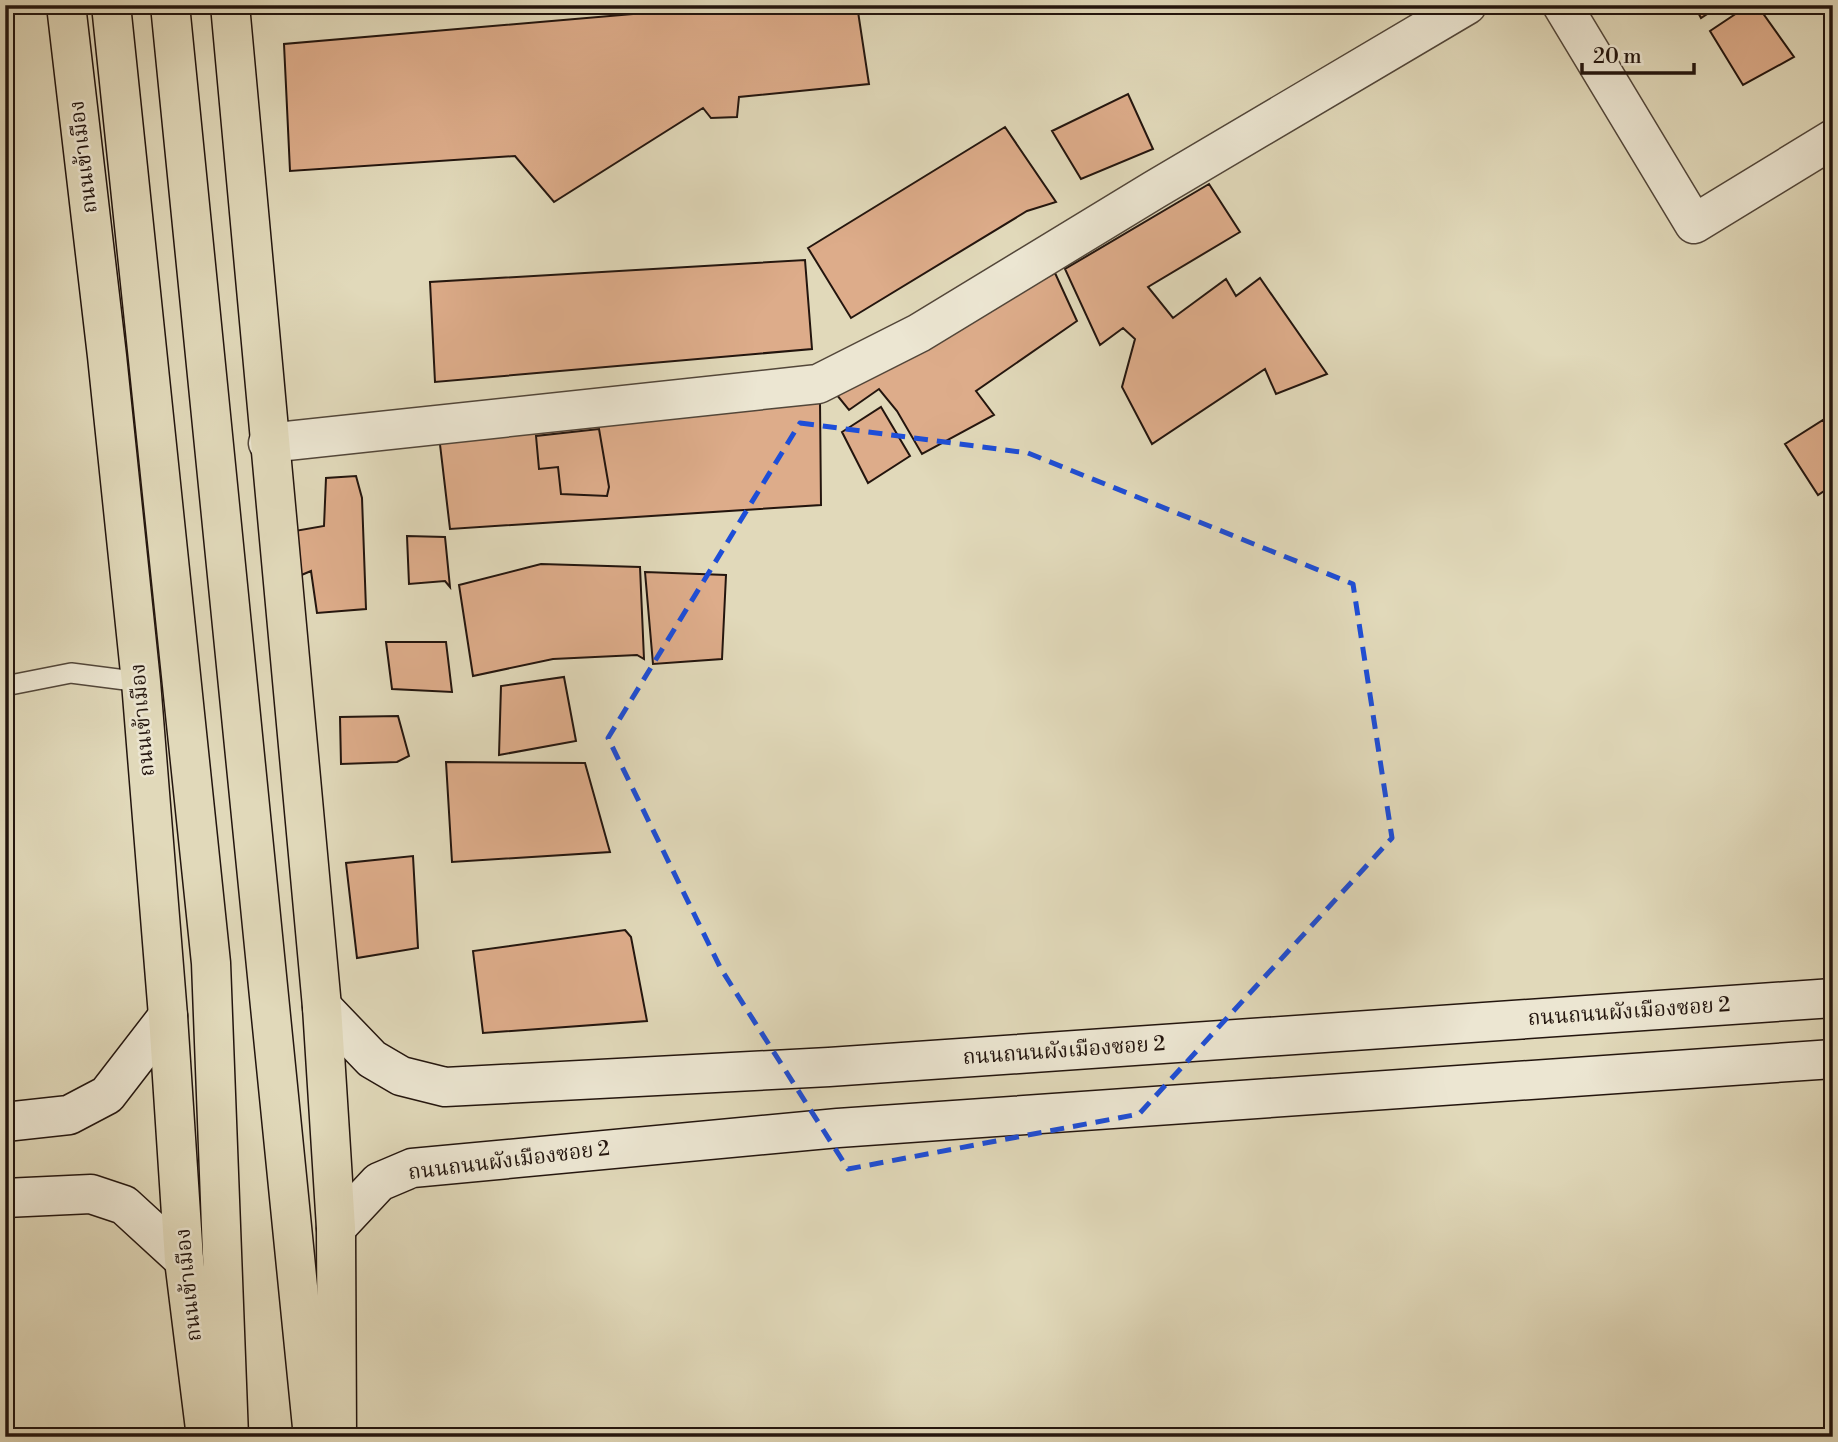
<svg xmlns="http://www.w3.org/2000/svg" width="1838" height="1442" viewBox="0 0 1838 1442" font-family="'Libre Bodoni','Noto Serif Thai',serif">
<rect width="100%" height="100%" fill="#e1d9ba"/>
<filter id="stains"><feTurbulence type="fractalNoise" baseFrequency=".00286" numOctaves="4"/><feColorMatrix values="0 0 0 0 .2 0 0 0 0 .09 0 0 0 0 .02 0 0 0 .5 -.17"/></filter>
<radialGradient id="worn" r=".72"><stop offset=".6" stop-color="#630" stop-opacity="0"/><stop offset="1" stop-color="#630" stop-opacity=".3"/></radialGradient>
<path fill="#ddac8a" stroke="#23150e" stroke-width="2" d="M738,5H857L869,84L739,97L737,117L711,118L703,108L554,202L515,156L290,171L284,44Z
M1382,5H1399L1388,12Z
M1694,5H1721L1701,18Z
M1749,5H1757L1794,57L1743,85L1710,31Z
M1128,94L1153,149L1081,179L1052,131Z
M1005,127L1056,202L1027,211L851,318L808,248Z
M1209,184L1240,232L1148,287L1173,318L1226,279L1236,296L1260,278L1327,374L1276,394L1265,369L1152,444L1122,387L1135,339L1123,328L1100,345L1065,269Z
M805,260L812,349L435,382L430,282Z
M1055,273L1077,321L976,391L994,415L922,454L897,411L879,389L849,410L832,389Z
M820,402L821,505L450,529L439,436Z
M881,407L910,456L868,483L842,432Z
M1823,420L1833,439V485L1818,495L1785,444Z
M599,429L609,487L607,496L561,494L558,467L539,469L536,436Z
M356,476L362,498L366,609L317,613L311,571L299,576L289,532L324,526L326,478Z
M407,536L445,537L450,587L445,581L409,584Z
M541,564L640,567L644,659L637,655L553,659L473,676L459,585Z
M645,572L726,575L722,659L653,664Z
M386,642H446L452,692L392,689Z
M564,677L576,741L499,755L501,686Z
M398,716L409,756L397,762L341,764L340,717Z
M446,762L585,763L610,852L452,862Z
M413,856L418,948L357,958L346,863Z
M625,930L631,937L647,1021L483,1033L473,951Z"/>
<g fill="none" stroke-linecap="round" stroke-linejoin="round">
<defs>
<path id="lane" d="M5,686L71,673L141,682"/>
<path id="street" d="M1562,5L1694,224L1833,139
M268,443L818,384L919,333L1154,190L1467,5"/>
<path id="secondary" d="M322,1007L372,1059L401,1076L445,1087L829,1067L1833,998
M5,1122L69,1115L107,1095L168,1016
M5,1198L91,1194L124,1205L184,1260
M336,1228L379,1182L412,1168L838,1128L1833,1059"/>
<path id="primary" d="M66,5L107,356L141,682L168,1016L184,1260L206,1437
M230,5L322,1007L336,1228L337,1437"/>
<path id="highway" d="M111,5L211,963L229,1437
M170,5L313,1437"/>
</defs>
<use href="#lane" stroke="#524639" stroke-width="22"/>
<use href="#street" stroke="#524639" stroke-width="41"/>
<use href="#secondary" stroke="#23150e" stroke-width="41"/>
<use href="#primary" stroke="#23150e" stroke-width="41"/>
<use href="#highway" stroke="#23150e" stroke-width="41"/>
<use href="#lane" stroke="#ece6d2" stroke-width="19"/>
<use href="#street" stroke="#ece6d2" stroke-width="38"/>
<use href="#secondary" stroke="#ece6d2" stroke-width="38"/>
<use href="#primary" stroke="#e1d9ba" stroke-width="38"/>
<use href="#highway" stroke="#e1d9ba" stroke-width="38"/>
</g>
<path fill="none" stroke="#1d4ed8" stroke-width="5" stroke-dasharray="14 9" stroke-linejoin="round" d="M800,423L1028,453L1353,584L1392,838L1139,1114L848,1169L721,969L608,738Z"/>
<g text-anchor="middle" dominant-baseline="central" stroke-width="5" stroke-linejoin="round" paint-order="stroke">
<g font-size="21" fill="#23150e" stroke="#ece6d2">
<text transform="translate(84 157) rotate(-97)">ถนนเข้าเมือง</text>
<text transform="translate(143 720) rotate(-95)">ถนนเข้าเมือง</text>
<text transform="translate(1629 1012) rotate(-4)">ถนนถนนผังเมืองซอย 2</text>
<text transform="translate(1064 1051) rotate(-4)">ถนนถนนผังเมืองซอย 2</text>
<text transform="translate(509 1161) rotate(-7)">ถนนถนนผังเมืองซอย 2</text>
<text transform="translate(189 1285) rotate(-96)">ถนนเข้าเมือง</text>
</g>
</g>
<rect width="1838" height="1442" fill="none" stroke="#e1d9ba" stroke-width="28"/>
<rect x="7" y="7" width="1824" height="1428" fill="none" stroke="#23150e" stroke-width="3.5"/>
<rect x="14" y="14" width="1810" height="1414" fill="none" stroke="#23150e" stroke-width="2"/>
<path d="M1582 63v10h112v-10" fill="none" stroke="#23150e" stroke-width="3.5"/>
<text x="1593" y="63" font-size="21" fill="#23150e" stroke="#ece6d2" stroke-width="5" paint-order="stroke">20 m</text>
<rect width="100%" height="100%" filter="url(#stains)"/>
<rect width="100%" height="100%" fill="url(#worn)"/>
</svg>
